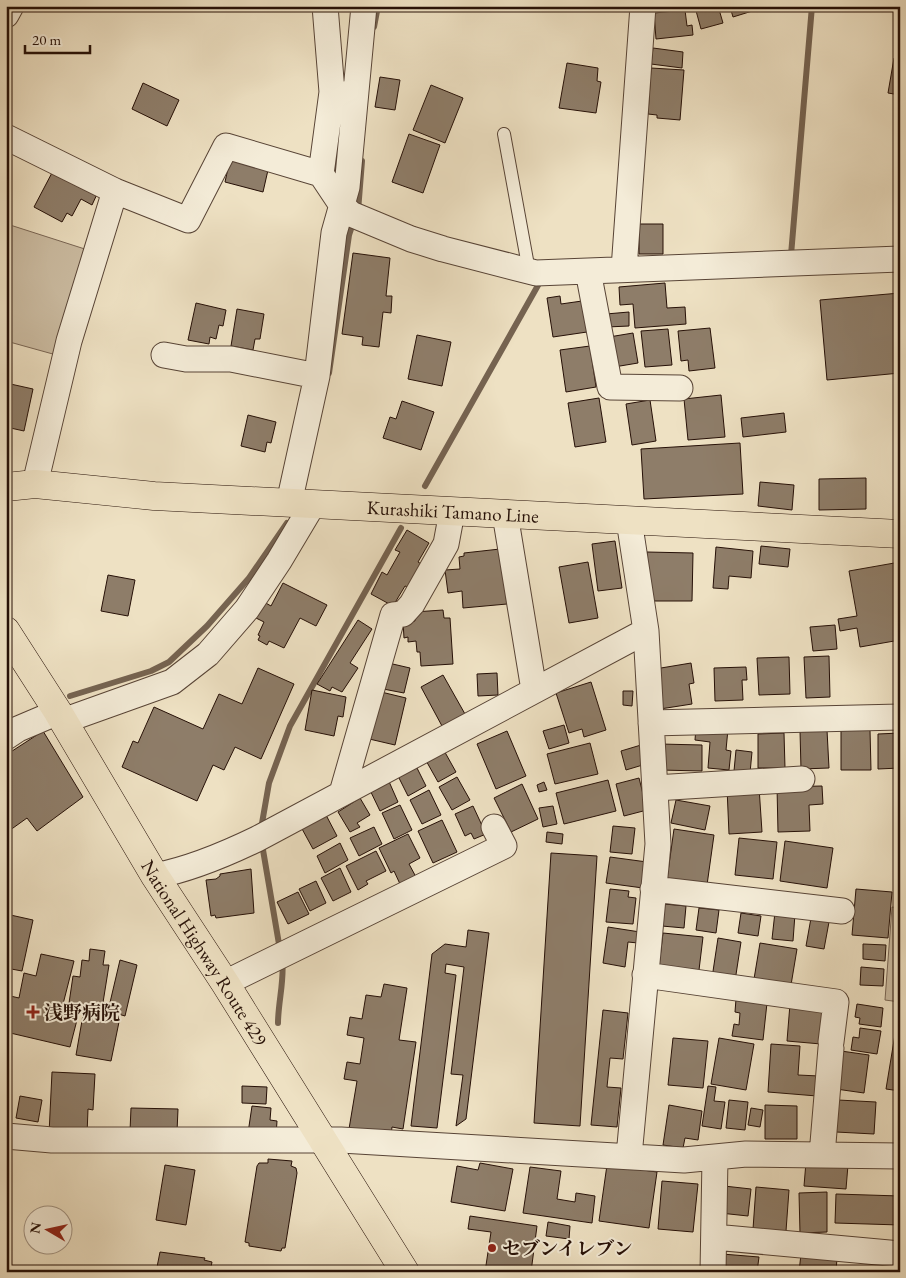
<svg xmlns="http://www.w3.org/2000/svg" width="906" height="1278" viewBox="0 0 906 1278" font-family="'EB Garamond','Noto Serif JP',serif">
<rect width="100%" height="100%" fill="#eee1c3"/>
<filter id="stains"><feTurbulence type="fractalNoise" baseFrequency=".004" numOctaves="4"/><feColorMatrix values="0 0 0 0 .2 0 0 0 0 .09 0 0 0 0 .02 0 0 0 .5 -.17"/></filter>
<radialGradient id="worn" r=".72"><stop offset=".6" stop-color="#630" stop-opacity="0"/><stop offset="1" stop-color="#630" stop-opacity=".3"/></radialGradient>
<path fill="#ccbda3" stroke="#796655" d="M7,224L91,251L60,356L6,341Z
M892,907L900,908V1002L885,1000Z"/>
<g fill="none" stroke-linecap="round" stroke-linejoin="round">
<path stroke="#756351" stroke-width="6" d="M374,27L378,6
M358,211L362,161
M791,255L812,6
M329,373L349,235L354,220
M425,486L541,280
M70,696L151,671L169,662L207,626L249,578L287,523
M261,829L269,783L290,726L401,528
M262,844L280,950
M278,1023C278,1003 285,977 282,960"/>
</g>
<path fill="#8e7d69" stroke="#261007" d="M718,6L723,23L701,29L695,7Z
M723,6H761L762,8L733,17L730,7L724,9Z
M685,10L687,26L692,25L693,35L656,39L654,13Z
M653,48L683,52L682,68L651,64Z
M894,58L900,59V95L888,93Z
M567,63L598,68L597,81L601,82L596,113L559,108Z
M651,68L684,70L680,120L657,118V115L648,114Z
M380,77L400,80L395,110L375,107Z
M143,83L179,100L167,126L132,109Z
M431,85L463,98L445,143L413,130Z
M409,134L440,145L423,193L392,182Z
M230,159L268,170L263,192L225,182Z
M54,169L98,192L92,205L81,199L72,216L67,213L62,222L34,207Z
M639,224H663V254H639Z
M353,253L390,258L386,296H392L391,313L383,312L379,347L362,345L363,337L342,334Z
M665,283L667,308L685,307L686,324L635,328L633,304L620,305L619,287Z
M900,293V373L827,380L820,300Z
M560,296L561,304L582,301L587,332L553,337L547,298Z
M196,303L226,310L223,326L219,325L216,339L210,337L209,344L188,340Z
M237,309L264,314L260,339H255L253,350L231,346Z
M629,312V326L607,327L606,314Z
M710,328L715,368L689,371L688,360L681,361L678,331Z
M668,329L672,365L645,367L641,331Z
M633,333L638,363L614,367L609,337Z
M417,335L451,342L442,386L408,379Z
M590,346L596,387L566,392L560,350Z
M6,383L33,389L24,431L6,427Z
M721,395L725,437L688,440L684,399Z
M599,398L606,442L575,447L568,403Z
M650,400L656,441L632,445L626,404Z
M402,401L434,412L421,450L383,438L390,417L396,419Z
M784,413L786,432L743,437L741,418Z
M248,415L276,422L271,443L267,442L265,452L241,446Z
M740,443L743,494L644,499L641,449Z
M866,478V509L819,510V479Z
M760,482L794,485L792,510L758,506Z
M407,530L429,543L418,562L423,565L410,588L405,586L393,606L371,594L382,572L387,575L400,552L395,550Z
M615,541L622,588L598,591L592,544Z
M761,546L790,549L788,567L759,564Z
M716,547L753,551L751,578L729,576L728,589L713,588Z
M500,549L507,604L463,608L462,591L448,593L445,570L460,569L459,557L464,556V553Z
M647,552L693,553L692,601H646Z
M588,562L598,618L569,623L559,567Z
M900,562V640L860,647L857,628L840,631L838,619L857,616L849,571Z
M108,575L135,580L128,616L101,611Z
M283,583L327,605L316,626L300,618L284,648L269,641L267,645L258,640L260,636L258,635L264,622L256,618L264,602L271,606Z
M443,610L444,618H450L453,664L421,666L420,652H417L416,641L408,642V637L404,638L403,622L415,621L414,612Z
M358,620L372,629L350,663L358,668L342,692L332,687L330,691L317,684Z
M835,625L837,649L813,651L810,627Z
M829,656L830,697L806,698L804,657Z
M789,657L790,694L759,695L757,658Z
M384,662L410,668L404,693L378,688Z
M691,663L694,683L689,684L692,704L660,709L655,669Z
M746,667L747,680H742L743,700L715,701L714,668Z
M258,668L294,684L261,759L235,747L224,770L213,765L197,801L122,767L133,741L138,743L154,707L203,729L219,694L242,704Z
M497,673L498,695L478,696L477,674Z
M443,675L465,714L442,726L421,687Z
M591,682L606,730L584,737L582,729L569,733L556,693Z
M312,690L346,697L343,717L338,716L334,736L305,730Z
M377,691L406,698L395,745L365,738Z
M623,691H633L632,706L623,705Z
M564,725L569,743L549,749L543,731Z
M696,727L728,729L726,750L731,751L729,770L708,768L710,742L695,740Z
M827,730L829,768L801,769L800,731Z
M841,730H870L871,770H841Z
M43,731L83,797L37,831L27,818L6,833V755Z
M507,731L526,776L496,789L477,744Z
M784,733L785,768H758V734Z
M900,733V768L878,769V734Z
M590,743L598,774L555,784L547,754Z
M660,744L702,745V771L660,770Z
M641,745L646,764L626,770L621,751Z
M442,747L456,772L438,782L424,757Z
M736,750L752,752L750,773L734,771Z
M413,760L426,786L408,796L395,770Z
M387,777L398,802L380,811L368,786Z
M457,777L470,800L452,810L439,787Z
M639,778L647,810L624,816L616,784Z
M608,780L616,811L564,824L556,793Z
M544,782L547,790L539,792L537,785Z
M522,784L538,819L511,832L494,798Z
M822,786L823,804L809,805L810,831L778,832L777,787Z
M759,787L762,832L729,834L727,788Z
M429,790L441,815L422,824L410,800Z
M360,798L370,815L357,823L360,827L350,832L338,812Z
M676,800L710,806L705,830L671,823Z
M400,805L412,830L394,839L382,813Z
M473,806L486,834L474,839L471,833L465,836L455,814Z
M553,806L557,824L543,827L539,808Z
M326,815L337,836L313,849L301,827Z
M442,820L457,852L433,863L418,831Z
M613,826L635,828L632,854L610,852Z
M374,827L382,844L359,856L350,838Z
M674,829L714,835L707,885L667,879Z
M547,832L563,834L562,844L546,842Z
M408,834L420,858L409,864L416,877L400,884L394,871L391,873L379,848Z
M739,838L777,842L773,879L735,875Z
M785,841L833,848L827,888L780,881Z
M340,843L348,860L325,873L317,856Z
M376,851L386,871L366,881L368,884L358,890L346,866Z
M551,853L597,856L580,1126L534,1123Z
M610,857L647,862L643,888L606,883Z
M340,868L351,892L333,901L321,878Z
M251,869L254,913L216,918L215,915L211,916L206,880L216,879L220,876V874Z
M316,881L326,903L310,911L299,889Z
M610,889L629,891L628,897L636,898L633,924L606,922Z
M856,889L892,892L888,938L852,935Z
M298,892L309,914L288,924L277,902Z
M664,904L686,906L684,928L662,926Z
M699,908L719,910L716,933L696,930Z
M775,912L795,914L793,941L772,939Z
M741,913L761,916L758,936L738,933Z
M6,914L33,920L22,971L6,968Z
M811,918L829,922L824,949L806,946Z
M608,927L640,932L638,943L628,942L625,967L603,963Z
M468,930L489,933L466,1119L456,1126L463,1075L451,1074L464,967L446,964L445,973L456,975L437,1128L411,1126L432,954L445,944L466,947Z
M663,933L703,937L699,970L659,966Z
M718,938L741,942L735,981L712,978Z
M760,943L797,949L791,985L754,979Z
M863,944L886,945L885,961L863,959Z
M90,949L105,951L103,965H109L101,1015L68,1010L73,976L80,977L82,960L89,961Z
M41,954L74,961L61,1012L78,1016L70,1047L6,1032V995L19,998L24,973L36,976Z
M120,960L137,965L125,1016L108,1011Z
M861,967L884,969L883,986L860,985Z
M384,984L407,988L399,1040L416,1042L403,1129L392,1127L391,1135L349,1129L357,1081L344,1079L347,1062L360,1064L364,1038L347,1035L350,1017L362,1019L366,995L381,997Z
M736,999L767,1003L763,1040L732,1036L734,1024L739,1025L740,1013L735,1012Z
M790,1004L824,1008L821,1044L787,1041Z
M857,1004L883,1008L881,1027L859,1024L860,1018L855,1017Z
M603,1010L628,1013L623,1059L610,1058L607,1087L621,1088L617,1127L591,1125Z
M899,1010H900V1091L886,1089Z
M83,1015L119,1022L111,1061L76,1055Z
M860,1028L881,1031L877,1054L851,1050L853,1037L859,1038Z
M673,1038L708,1041L703,1088L668,1085Z
M719,1038L754,1044L746,1090L711,1084Z
M771,1044L800,1046L798,1075L819,1076L817,1096L768,1092Z
M841,1051L869,1055L864,1093L836,1089Z
M52,1072L95,1074L93,1110L88,1109L87,1135L49,1134Z
M242,1086L267,1087L266,1104L242,1103Z
M708,1086L716,1087L714,1101L725,1102L721,1129L702,1126Z
M20,1096L42,1100L38,1122L16,1118Z
M729,1100L748,1102L745,1130L726,1128Z
M838,1100L876,1102L874,1134L836,1132Z
M669,1105L702,1111L698,1140L685,1138L683,1148L663,1145Z
M765,1105L797,1106V1139H765Z
M252,1106L271,1108L270,1120L277,1121L276,1136L248,1133Z
M131,1108L178,1109L177,1132L130,1131Z
M751,1108L763,1110L760,1127L748,1125Z
M268,1159L292,1161L291,1166L296,1168L297,1173L285,1248H282L281,1251L249,1246V1243L245,1242L257,1166L259,1163H268Z
M806,1162L848,1165L846,1189L804,1186Z
M480,1163L513,1169L505,1211L451,1202L457,1166L478,1170Z
M165,1165L195,1170L186,1225L156,1220Z
M607,1165L657,1172L649,1228L599,1221Z
M530,1167L561,1171L557,1199L575,1202L576,1193L595,1196L592,1223L523,1213Z
M8,1173L11,1174L7,1196L6,1178Z
M662,1181L698,1184L693,1232L658,1229Z
M724,1186L751,1189L748,1216L720,1213Z
M756,1187L789,1190L786,1231L753,1229Z
M827,1192V1232L800,1233L799,1193Z
M836,1194L900,1196V1225L835,1223Z
M470,1216L537,1226L531,1272H485L491,1232L468,1229Z
M548,1222L570,1226L569,1239L546,1236Z
M160,1252L205,1258L204,1260L212,1262L210,1272H156Z
M722,1254L759,1257L757,1272H721Z
M801,1254L837,1258L836,1272H799Z"/>
<g fill="none" stroke-linecap="round" stroke-linejoin="round">
<defs>
<path id="service" d="M504,134L529,271"/>
<path id="minor" d="M325,6L332,92L354,96
M6,15L11,6
M6,137L115,191L188,220L226,146L321,174L341,204L351,214L411,239L443,249L536,273L900,259
M321,174L332,92
M624,269L643,6
M588,271L610,387L680,388
M164,355L186,359H231L317,376
M35,484L69,341L115,191
M289,503L317,376L334,233L347,187L364,6
M505,514L534,690
M63,721L172,682L208,654L247,609L279,561L313,504
M651,723L900,717
M6,737L18,729L58,712
M655,788L802,779
M342,793L393,615L403,614L412,604L446,544L452,512
M155,876C191,869 224,855 257,839L646,631
M653,889L842,911
M645,975L836,1002L831,1042
M225,983L504,846L494,827
M6,1136L52,1140H341L684,1160L746,1154L900,1156
M822,1155L831,1048
M629,1156L658,844L646,631L629,520
M714,1237L900,1254
M713,1272L715,1158"/>
<g id="primary">
<path id="s1" d="M6,487L35,484L154,496L900,534"/>
</g>
<g id="trunk">
<path id="s2" d="M6,631L58,712L155,876L225,983L405,1272"/>
</g>
</defs>
<use href="#service" stroke="#584436" stroke-width="14"/>
<use href="#minor" stroke="#584436" stroke-width="27"/>
<use href="#primary" stroke="#261007" stroke-width="29"/>
<use href="#trunk" stroke="#261007" stroke-width="29"/>
<use href="#service" stroke="#f4ecd8" stroke-width="12"/>
<use href="#minor" stroke="#f4ecd8" stroke-width="25"/>
<use href="#primary" stroke="#eee1c3" stroke-width="28"/>
<use href="#trunk" stroke="#eee1c3" stroke-width="28"/>
</g>
<g fill="#8f2418" stroke="#f4ecd8" stroke-width="2">
<path d="M30.5 1004.5h5v5h5v5h-5v5h-5v-5h-5v-5h5z"/>
<circle cx="492" cy="1248" r="5"/>
</g>
<g text-anchor="middle" dominant-baseline="central" stroke-width="4" stroke-linejoin="round" paint-order="stroke">
<g font-size="19" fill="#261007" stroke="#f4ecd8">
<text stroke="none"><textPath href="#s1" startOffset="448">Kurashiki Tamano Line</textPath></text>
<text stroke="none"><textPath href="#s2" startOffset="378">National Highway Route 429</textPath></text>
</g>
<g font-size="19" font-weight="bold" fill="#261007" stroke="#f4ecd8" text-anchor="start">
<text x="44" y="1012">浅野病院</text>
<text x="502" y="1248">セブンイレブン</text>
</g>
</g>
<rect width="906" height="1278" fill="none" stroke="#eee1c3" stroke-width="25"/>
<rect x="8" y="8" width="891" height="1263" fill="none" stroke="#261007" stroke-width="2.5"/>
<rect x="12" y="12" width="881" height="1253" fill="none" stroke="#261007"/>
<g transform="translate(48 1230) rotate(279)"><circle r="24" fill="#f4ecd8" stroke="#a29484"/>
<path d="M0-4L9 19L0 12L-9 19Z" fill="#8f2418"/>
<text y="-8" font-size="14" font-weight="bold" text-anchor="middle" fill="#261007">N</text>
</g>
<path d="M25 45v8h65v-8" fill="none" stroke="#261007" stroke-width="2.5"/>
<text x="32" y="45" font-size="15" fill="#261007" stroke="#f4ecd8" stroke-width="4" paint-order="stroke">20 m</text>
<rect width="100%" height="100%" filter="url(#stains)"/>
<rect width="100%" height="100%" fill="url(#worn)"/>
</svg>
